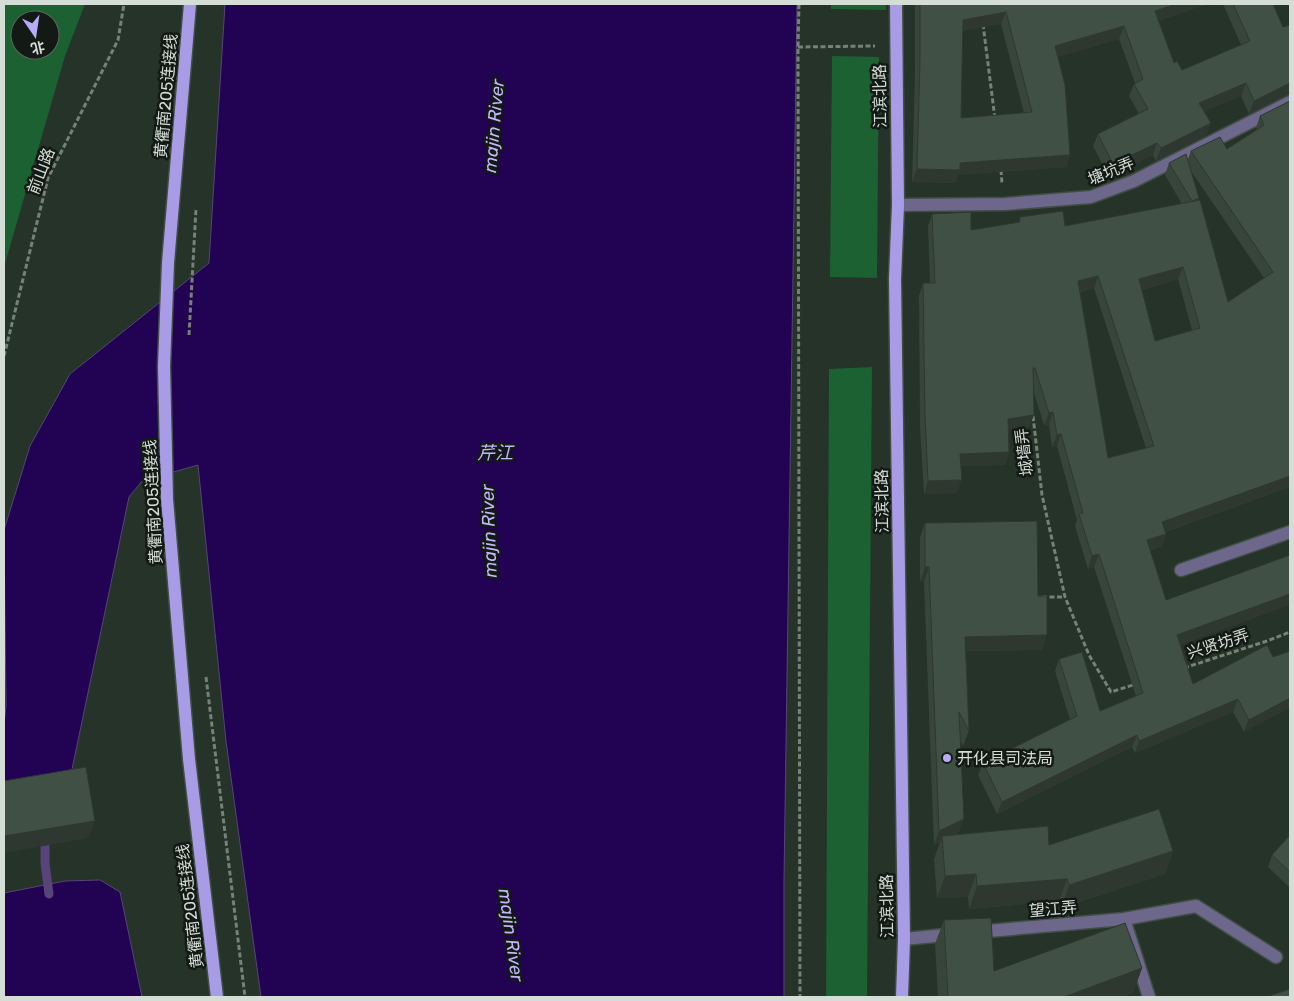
<svg xmlns="http://www.w3.org/2000/svg" width="1294" height="1001" viewBox="0 0 1294 1001" font-family="Rubik,'Noto Sans SC',sans-serif">
<rect width="100%" height="100%" fill="#253328"/>
<path fill="#1c6132" fill-rule="evenodd" d="M4,4H85L65,56L4,267ZM20,20H50V50H20Z
M831,4H886V10L831,9Z
M832,56L879,57L877,278L830,277Z
M872,367L867,997H826L829,369Z"/>
<path fill="#220252" stroke="#57447a" d="M225,4H797L784,879V997H261L226,741L198,465L142,481L129,497L71,774L4,784V724L6,706L4,530L30,446L70,374L209,263Z
M100,880L120,892L142,997H4V893L65,881Z"/>
<g fill="none" stroke-linecap="round" stroke-linejoin="round">
<path stroke="#57447a" stroke-width="9" d="M45,835V863L49,894"/>
<defs>
<path id="minor" d="M898,205L1005,204L1091,197L1134,181L1290,102
M1181,570L1290,532
M1124,919L1196,906L1276,957
M977,932L1124,919L1149,997
M904,939L955,934"/>
<path id="major" d="M190,4L168,263L164,366L167,499L189,759L217,997
M896,4L898,205L895,279L904,939L902,997"/>
</defs>
<use href="#minor" stroke="#414e44" stroke-width="15"/>
<use href="#major" stroke="#414e44" stroke-width="15"/>
<path stroke="#768178" stroke-width="3" stroke-dasharray="5 2.5" stroke-linecap="butt" d="M799,4L798,47L800,997
M983,24L995,119
M798,47L875,46
M1001,170L1002,184
M189,335L196,209
M4,356L48,178L118,40L124,4
M1033,416L1042,495L1065,597L1089,655L1111,692L1136,684
M1042,597H1065
M1184,668L1267,641L1290,632
M206,677L245,997"/>
<use href="#minor" stroke="#6c678b" stroke-width="12"/>
<use href="#major" stroke="#a99ce7" stroke-width="12"/>
</g>
<path fill="#38453a" fill-rule="evenodd" d="M915,4H1207L1158,21L1174,63L1182,70L1241,45L1223,4H1273L1287,95L1249,114L1241,96L1204,111L1211,123L1206,135L1156,161L1153,155L1109,177L1093,146L1098,134L1139,114L1129,96L1134,84L1135,83L1119,39L1057,57L1070,155L1066,167L958,175L955,183L912,182L915,72ZM1001,24L1024,113L961,118L962,31Z
M1290,101V487L1165,532L1166,534L1162,547L1150,550L1193,684L1273,657L1244,732L1233,712L1135,753L1132,747L997,814L978,775L983,763L1070,720L1055,671L1059,659L1100,711L1136,696L1094,567L1088,569L1075,526L1077,520L1057,446L1052,447L1049,425H1044L1033,390L1034,415L1029,427L1009,430V452L1005,465L961,466L957,493L924,494L920,427L919,296L923,283H930L928,226L932,214L971,230L1018,223L1020,217L1065,226L1182,204L1165,175L1169,163L1188,159L1191,151L1227,149L1257,130L1256,128L1260,116ZM1191,171L1264,278L1228,302L1198,201L1199,198ZM1178,279L1192,330L1155,341L1142,290ZM1094,288L1146,448L1108,458L1080,292Z
M925,523L1038,596L1042,650L966,651L969,731L963,746L960,740L964,819L958,833L955,835L1049,845L1173,851L1165,874L1061,908L1059,901L969,909L968,897L937,898L934,859L940,842L934,845L924,582H920V537Z
M1290,835V888L1268,867L1272,855Z
M944,920L994,971L1142,968L1133,993L1121,997H938L935,944Z"/>
<path fill="#2e3830" d="M1176,4H1207L1150,24L1155,11Z
M1006,12L1001,24L958,32L963,20Z
M1124,26L1119,39L1050,59L1055,46Z
M1246,83L1241,96L1194,116L1199,103Z
M1290,83V95H1287L1249,114L1254,101Z
M1211,123L1206,135L1156,161L1161,148Z
M1157,143L1153,155L1109,177L1113,164Z
M1070,155L1066,167L958,175L955,183L912,182L917,169L960,163Z
M1183,267L1178,279L1134,292L1139,279Z
M1098,276L1094,288L1074,293L1078,281Z
M1053,412L1049,425H1044L1049,413Z
M1034,415L1029,427L1004,431L1008,419Z
M1061,434L1057,446L1052,447L1057,435Z
M1009,452L1005,465L956,466L960,454Z
M1290,476V487L1158,534L1162,522Z
M962,480L957,493L924,494L928,481Z
M1166,534L1162,547L1142,553L1147,540Z
M1099,554L1094,567L1088,569L1092,556Z
M925,567H929L924,582H920Z
M1290,594V605L1173,648L1177,635Z
M1047,635L1042,650L960,651L965,637Z
M1290,698V708L1244,732L1249,720Z
M1238,699L1233,712L1135,753L1139,741Z
M1137,735L1132,747L997,814L1002,802Z
M964,819L958,833L943,841L942,836L940,842L934,845L939,831Z
M95,821L89,838L4,853V836Z
M1173,851L1165,874L1061,908L1069,885Z
M976,874L968,897L937,898L945,876Z
M1067,879L1059,901L969,909L977,886Z
M1142,968L1133,993L1121,997H1064Z"/>
<path fill="#415044" stroke="#2e3830" fill-rule="evenodd" d="M920,4H1176L1155,11L1174,63L1177,61L1182,70L1250,41L1233,4H1273L1283,27L1290,25V83L1254,101L1246,83L1199,103L1211,123L1161,148L1157,143L1113,164L1098,134L1148,109L1134,84L1143,79L1124,26L1055,46L1065,85L1070,155L960,163V170L917,169L920,60ZM1006,12L1032,112L961,118L963,20Z
M1290,101V476L1162,522L1166,534L1147,540L1166,600L1290,555V594L1177,635L1193,684L1267,645L1273,657L1290,651V698L1249,720L1238,699L1139,741L1137,735L1002,802L983,763L1077,716L1059,659L1082,652L1100,711L1143,693L1099,554L1092,556L1079,514L1083,513L1061,434L1057,435L1053,412L1049,413L1035,368H1033L1034,415L1008,419L1009,452L960,454L962,480L928,481L925,414L923,283H935L932,214L971,212V230L1020,222V217L1063,211L1065,226L1200,200L1228,302L1273,272L1191,151L1220,137L1227,149L1264,125L1260,116ZM1183,267L1200,328L1155,341L1139,279ZM1098,276L1154,446L1108,458L1078,281Z
M1186,154L1199,198L1192,201L1169,163Z
M1037,521L1038,596H1047V635L965,637L969,731L959,712L964,819L939,831L929,567H925V523Z
M86,767L95,821L4,836V781Z
M1159,809L1173,851L1069,885L1067,879L977,886L976,874L945,876L942,836L1048,826L1049,845Z
M1290,835V872L1272,855Z
M991,918L994,971L1125,923L1142,968L1064,997H948L944,920Z
M1290,989V997H1266Z"/>
<circle fill="#b8abf7" stroke="#131914" stroke-width="2" cx="947" cy="758" r="5"/>
<g text-anchor="middle" dominant-baseline="central" stroke-width="5" stroke-linejoin="round" paint-order="stroke">
<g font-size="16" fill="#d4ddd6" stroke="#131914">
<text transform="translate(166 96) rotate(-85)">黄衢南205连接线</text>
<text transform="translate(880 96) rotate(-91)">江滨北路</text>
<text transform="translate(41 171) rotate(-69)">前山路</text>
<text transform="translate(1111 171) rotate(-22)">塘坑弄</text>
<text transform="translate(1024 452) rotate(-97)">城墙弄</text>
<text transform="translate(882 501) rotate(-91)">江滨北路</text>
<text transform="translate(153 502) rotate(-93)">黄衢南205连接线</text>
<text transform="translate(1218 644) rotate(-18)">兴贤坊弄</text>
<text transform="translate(190 906) rotate(-97)">黄衢南205连接线</text>
<text transform="translate(887 906) rotate(-91)">江滨北路</text>
<text transform="translate(1053 909) rotate(-5)">望江弄</text>
</g>
<g font-size="16" fill="#d4ddd6" stroke="#131914" text-anchor="start">
<text x="957" y="758">开化县司法局</text>
</g>
<g font-size="18" font-style="italic" fill="#c1b7fa" stroke="#131914">
<text transform="translate(494 126) rotate(-85)">majin River</text>
<text x="495" y="453">芹江</text>
<text transform="translate(489 531) rotate(-92)">majin River</text>
<text transform="translate(511 935) rotate(82)">majin River</text>
</g>
</g>
<rect width="1294" height="1001" fill="none" stroke="#d4ddd6" stroke-width="10"/>
<g transform="translate(35 35) rotate(167)"><circle r="24" fill="#131914" stroke="#606762"/>
<path d="M0-4L9 19L0 12L-9 19Z" fill="#b8abf7"/>
<text y="-8" font-size="14" font-weight="bold" text-anchor="middle" fill="#d4ddd6">北</text>
</g>
</svg>
